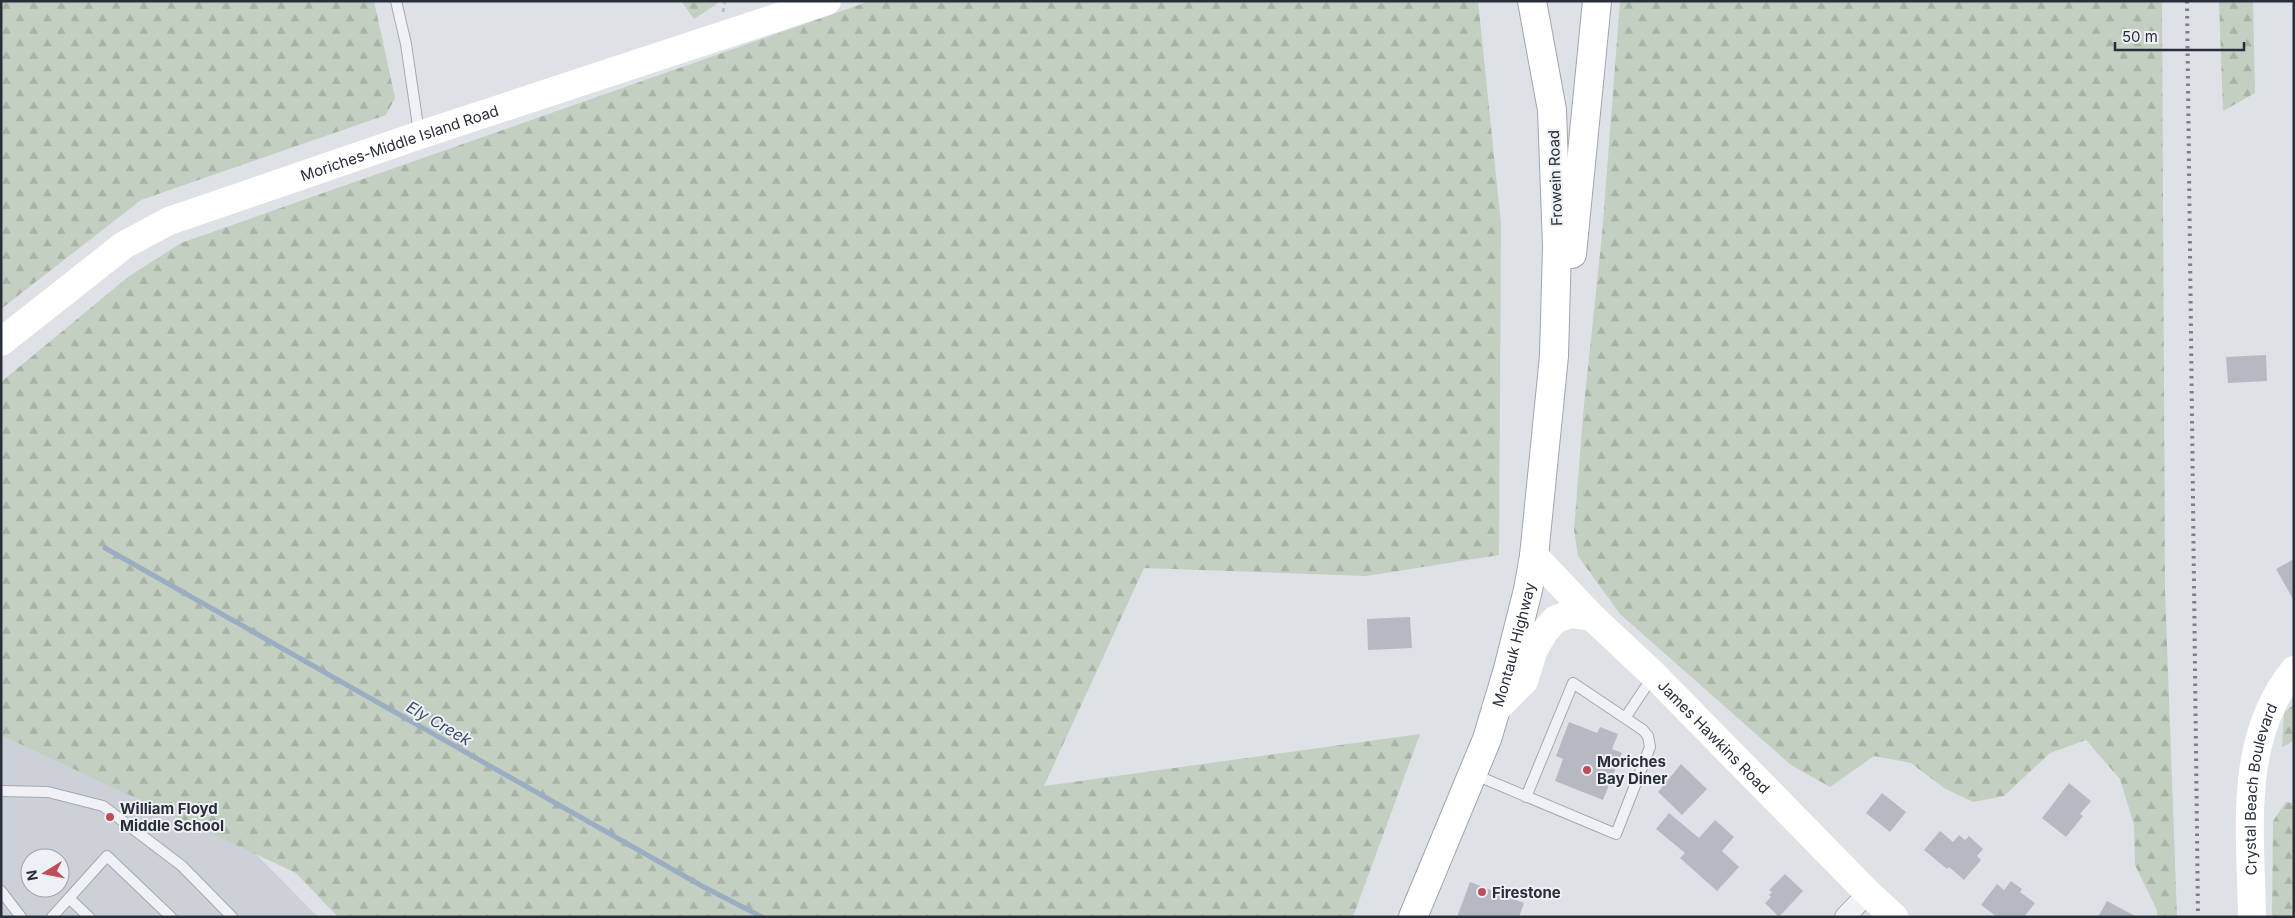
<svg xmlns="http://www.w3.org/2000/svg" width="2295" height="918" viewBox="0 0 2295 918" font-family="Inter,sans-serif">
<defs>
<pattern id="forest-firs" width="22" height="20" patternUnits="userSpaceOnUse" patternTransform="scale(1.25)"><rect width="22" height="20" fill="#c3cfc0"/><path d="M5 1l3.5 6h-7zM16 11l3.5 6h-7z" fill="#a8b2a6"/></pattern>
</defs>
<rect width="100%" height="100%" fill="#dee1e6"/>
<path fill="#ccd0d7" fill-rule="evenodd" d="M1,657L179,776L318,917H1ZM30,858H60V888H30Z"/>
<path fill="url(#forest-firs)" d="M1,1H374L395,98L386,115L141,200L1,309Z
M681,1H721L694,19Z
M870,1H1478L1501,224L1499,555L1366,576L1144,568L1044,786L1420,734L1353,917H338L296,873L1,735V382L128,277L181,243Z
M1620,1H2162L2165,590L2177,917H2158L2156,908L2135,865L2134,825L2120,779L2086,740L2050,753L2004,796L1973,802L1944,788L1911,763L1874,756L1830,787L1791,765L1620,614L1578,556L1574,530L1584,405L1602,235Z
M2219,1H2253L2255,93L2223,111Z
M2294,704V741L2282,747L2284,713Z
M2286,802L2294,803V917H2272L2273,821Z"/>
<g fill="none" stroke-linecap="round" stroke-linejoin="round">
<path stroke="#9badc3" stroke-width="5" d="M105,548L702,886L762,917"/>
</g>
<path fill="#b5bac2" d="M2266,355L2267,381L2228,383L2226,357Z
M2294,559V601L2276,569Z
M1410,617L1412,648L1368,650L1367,619Z
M1569,722L1597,733L1600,727L1618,734L1612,749L1622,753L1603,800L1555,781L1563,759L1556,756Z
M1681,764L1707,789L1682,815L1658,792Z
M2069,783L2091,801L2080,814L2083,816L2066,837L2042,818Z
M1882,793L1906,812L1890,832L1866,813Z
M1669,813L1699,838L1715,820L1734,837L1722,851L1739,867L1717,891L1680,858L1685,853L1656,829Z
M1940,831L1953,842L1959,835L1965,840L1969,836L1983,849L1977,856L1981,860L1964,880L1949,867L1947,869L1924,850Z
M1785,874L1803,891L1779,917L1765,903L1771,897L1769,895L1772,892L1769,890Z
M2011,881L2022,889L2020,892L2035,903L2024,917H1997L1981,905L1997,884L2004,890Z
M1470,882L1524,903L1519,917H1457Z
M2107,901L2137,917H2098Z"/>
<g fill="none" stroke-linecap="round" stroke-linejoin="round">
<defs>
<path id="lane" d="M396,1L406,44L419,133
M1625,718L1653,676
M1473,774L1616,834L1650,747L1648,736L1643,730L1573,683L1526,797
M1,791L48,792L103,806L182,866L232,917
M1,891L21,917
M69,898L89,917
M52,917L107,856L171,917"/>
<path id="street" d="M1845,917L1868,893"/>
<g id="primary">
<path d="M1572,254L1597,1"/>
<path id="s4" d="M1413,917L1487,739L1508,669L1528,590L1534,556L1554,356L1557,246L1552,110L1532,1"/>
</g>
</defs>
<use href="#lane" stroke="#a4a8af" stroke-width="12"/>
<use href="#street" stroke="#a4a8af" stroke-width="22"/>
<use href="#primary" stroke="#9ea5b1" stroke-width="30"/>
<path stroke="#bcbfc5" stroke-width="3" stroke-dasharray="4 4" stroke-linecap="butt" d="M723,12L725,1"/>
<use href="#lane" stroke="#f0f1f5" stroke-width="10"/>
<use href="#street" stroke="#f0f1f5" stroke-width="20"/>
<g stroke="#fff" stroke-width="28">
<path id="s1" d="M1,342L124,245L169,221L420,135L827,1"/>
<path id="s2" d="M1534,556L1592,617L1654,675L1868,893L1894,917"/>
<path d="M1496,709L1524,681L1534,649L1545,631L1556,619L1571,614L1592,617"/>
<path id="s3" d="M2252,917C2251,834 2237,740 2294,670"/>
</g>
<use href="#primary" stroke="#fff" stroke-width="28"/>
<path stroke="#79808e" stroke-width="4" stroke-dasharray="2.5 5" stroke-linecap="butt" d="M2187,1L2198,917"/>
</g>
<g fill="#c14c59" stroke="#edf0f4" stroke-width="2">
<circle cx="1587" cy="770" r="5"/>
<circle cx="110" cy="817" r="5"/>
<circle cx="1482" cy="892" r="5"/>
</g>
<g text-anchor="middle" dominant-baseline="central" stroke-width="4" stroke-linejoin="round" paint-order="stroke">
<g font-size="15" fill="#282f3b" stroke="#edf0f4">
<text stroke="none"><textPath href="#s1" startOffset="451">Moriches-Middle Island Road</textPath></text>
<text transform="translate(1555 178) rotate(-92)">Frowein Road</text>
<text stroke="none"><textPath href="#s4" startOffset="291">Montauk Highway</textPath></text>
<text stroke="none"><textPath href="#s2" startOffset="255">James Hawkins Road</textPath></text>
<text stroke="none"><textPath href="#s3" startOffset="129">Crystal Beach Boulevard</textPath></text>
</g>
<g font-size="15" font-weight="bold" fill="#282f3b" stroke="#edf0f4" text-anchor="start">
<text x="1597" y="761">Moriches<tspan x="1597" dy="17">Bay Diner</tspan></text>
<text x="120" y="808">William Floyd<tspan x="120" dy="17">Middle School</tspan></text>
<text x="1492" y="892">Firestone</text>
</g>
<g font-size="16" font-style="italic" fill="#364c6b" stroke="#edf0f4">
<text transform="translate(439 723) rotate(30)">Ely Creek</text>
</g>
</g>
<rect width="2295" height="918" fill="none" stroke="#282f3b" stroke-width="5"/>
<g transform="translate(45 873) rotate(260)"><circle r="24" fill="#edf0f4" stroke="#9ea3aa"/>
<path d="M0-4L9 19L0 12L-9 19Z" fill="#c14c59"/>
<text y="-8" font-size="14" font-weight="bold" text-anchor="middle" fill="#282f3b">N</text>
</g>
<path d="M2115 42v8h129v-8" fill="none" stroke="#282f3b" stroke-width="2.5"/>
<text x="2122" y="42" font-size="15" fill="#282f3b" stroke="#edf0f4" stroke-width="4" paint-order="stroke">50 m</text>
</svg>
